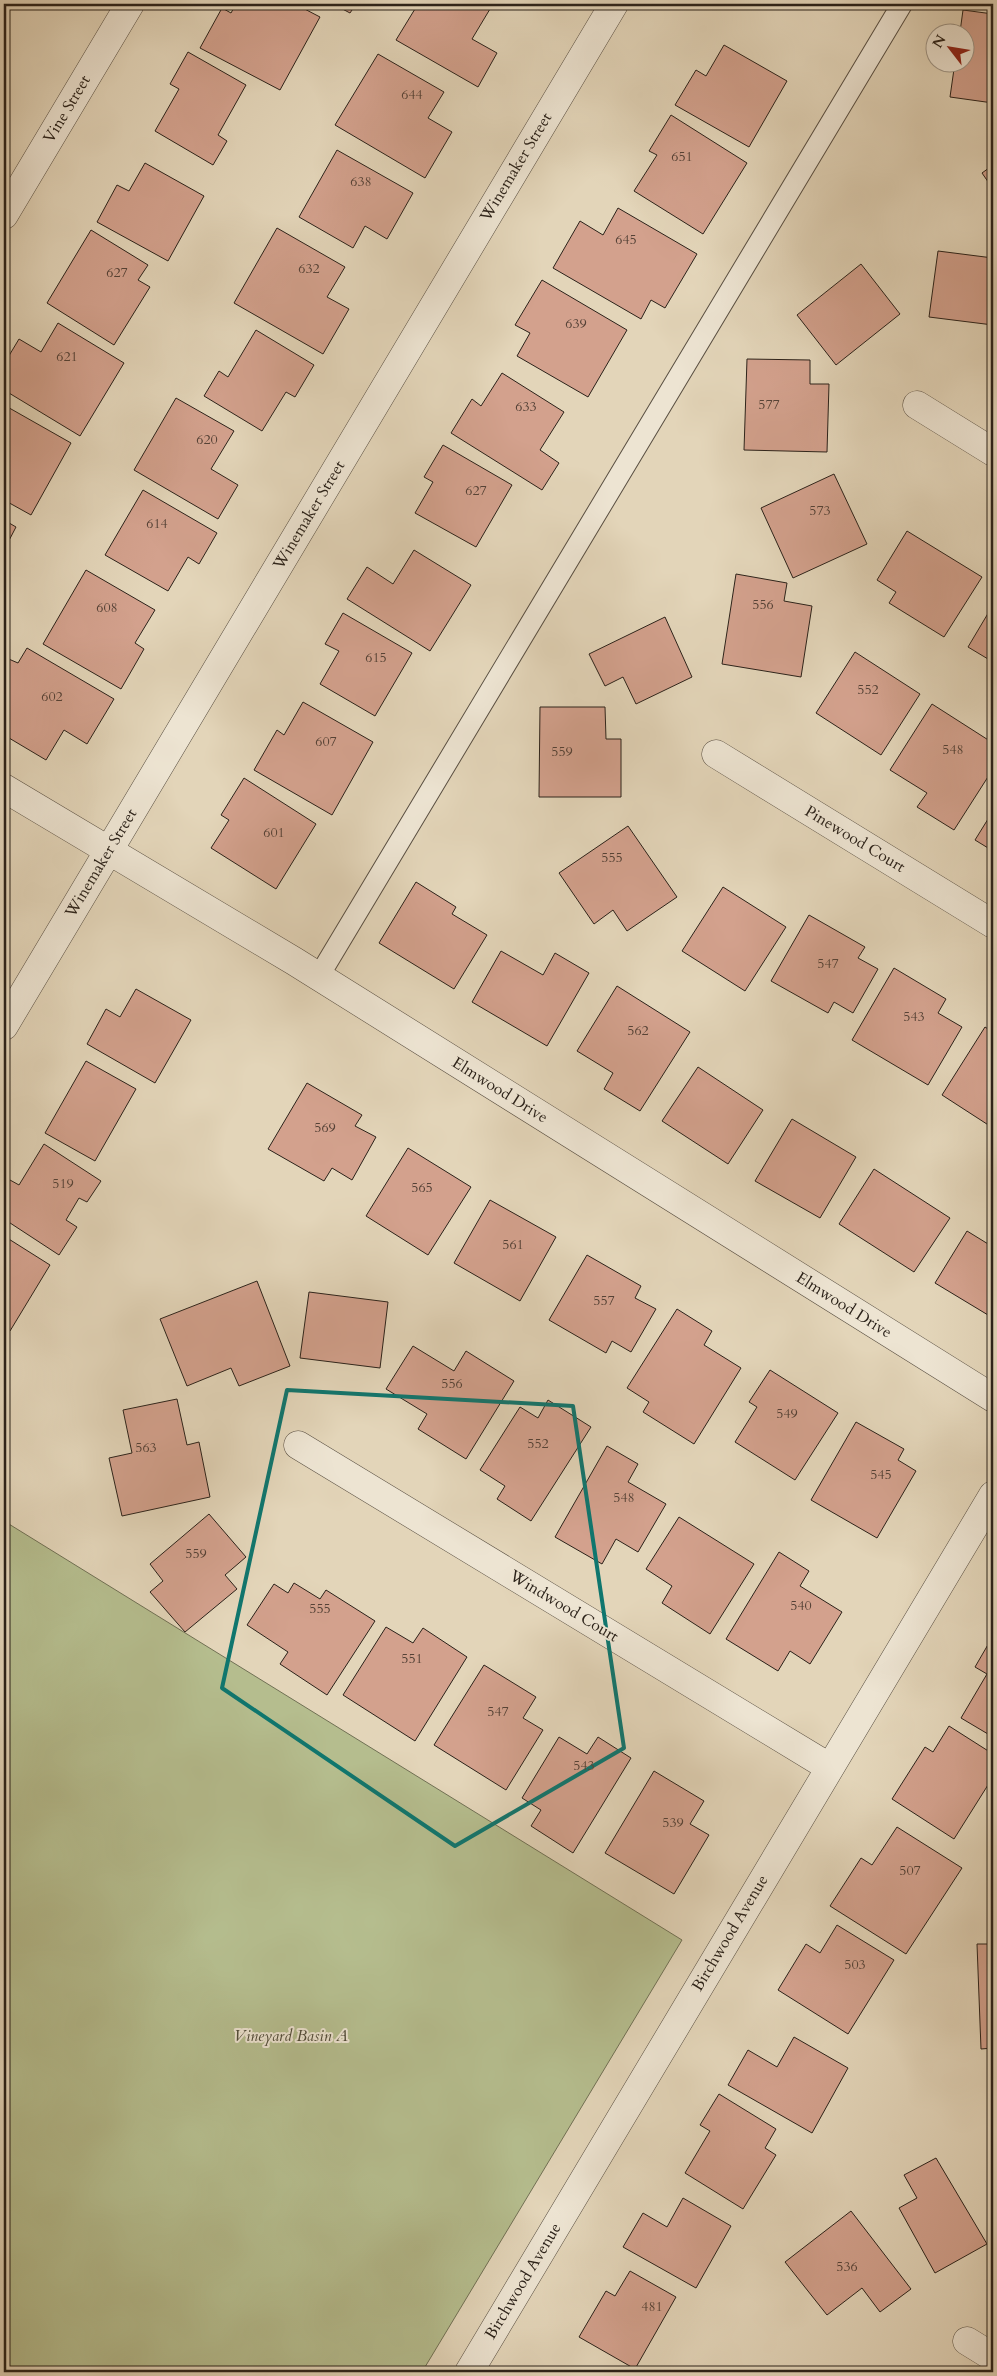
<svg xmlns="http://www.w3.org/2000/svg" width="997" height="2376" viewBox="0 0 997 2376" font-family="Cardo,serif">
<rect width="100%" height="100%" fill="#e3d5b9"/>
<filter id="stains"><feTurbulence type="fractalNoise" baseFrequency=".004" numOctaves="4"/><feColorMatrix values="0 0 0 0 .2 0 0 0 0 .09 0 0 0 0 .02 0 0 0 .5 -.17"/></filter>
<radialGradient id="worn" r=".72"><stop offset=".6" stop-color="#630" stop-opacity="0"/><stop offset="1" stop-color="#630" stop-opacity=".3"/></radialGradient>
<path fill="#b5bd8e" stroke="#707054" d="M4,1521L682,1940L422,2372H4Z"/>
<path fill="#d3a18d" stroke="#2b221a" d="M236,4H295L320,17L280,90L200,48L222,8L231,13Z
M333,4H356L350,13Z
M418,4H493L472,39L497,53L478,87L396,40Z
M963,10L993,14V103L950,97L955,62H964V32H960Z
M724,45L787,81L749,147L675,105L696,70L706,76Z
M188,52L246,85L218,135L227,141L213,165L155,131L179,89L170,84Z
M378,54L444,92L428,118L452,132L425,178L335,125Z
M671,115L747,163L703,234L634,191L657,155L649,151Z
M337,150L413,193L387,239L365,226L353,248L299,217Z
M145,163L204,196L168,261L97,222L117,185L129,191Z
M993,165V189L982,173Z
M618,208L697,254L665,308L651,300L641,319L553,268L580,221L603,235Z
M277,228L345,267L327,297L349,309L323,354L234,303Z
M91,230L148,265L138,280L150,287L114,345L47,303Z
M938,251L993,258V325L929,317Z
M861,264L900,314L836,365L797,315Z
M542,280L627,330L588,397L517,356L530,333L515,325Z
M58,323L124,363L80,436L4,390V364L19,339L41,352Z
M256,330L314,365L295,397L286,392L262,431L204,396L219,371L228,377Z
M747,359L810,360V384H829L827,452L744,450Z
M502,373L564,412L540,450L559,463L542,490L451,433L472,399L481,406Z
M176,398L234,431L211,469L238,485L218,519L134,470Z
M4,405L71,443L31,515L4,500Z
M443,445L512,485L476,547L415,513L433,482L424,477Z
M834,474L867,544L793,578L761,508Z
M143,490L217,533L199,564L188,557L168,591L105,555Z
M4,520L16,527L4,550Z
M907,531L982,577L944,637L889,603L896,592L877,580Z
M414,550L471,585L430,651L347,599L367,567L393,584Z
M86,570L155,610L135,643L144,649L121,689L43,644Z
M736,574L787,583L784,601L812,606L801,677L722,664Z
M993,605V662L968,647Z
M343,613L412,653L375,716L320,684L339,651L325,644Z
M665,617L692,677L636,704L623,677L605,686L589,654Z
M27,648L114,699L87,744L64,730L46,760L4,735V657L18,663Z
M855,652L920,694L881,755L816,713Z
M303,702L373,742L332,815L254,770L277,730L284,735Z
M932,704L993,743V769L954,830L917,807L927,793L890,770Z
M540,707H605L606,739H621V797H539Z
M244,778L316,824L276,889L211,848L229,820L221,815Z
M993,811V851L975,840Z
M628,826L677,897L627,931L613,910L594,924L559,873Z
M416,882L456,907L452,914L487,935L454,989L379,943Z
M723,887L786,927L745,991L682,951Z
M809,915L865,947L858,958L878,969L853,1013L834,1002L828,1013L771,981Z
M501,951L543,975L555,953L589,973L547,1046L472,1002Z
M894,968L946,999L938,1013L962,1027L928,1085L852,1040Z
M617,986L690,1032L640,1111L604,1089L613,1073L577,1051Z
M136,989L191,1020L155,1083L87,1044L106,1009L120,1017Z
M985,1027L993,1032V1128L942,1095Z
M86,1061L136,1089L95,1161L45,1133Z
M698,1067L763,1110L728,1164L662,1121Z
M307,1083L362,1115L355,1126L376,1137L352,1180L332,1168L324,1181L268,1149Z
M792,1119L856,1157L820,1218L755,1181Z
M44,1144L101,1181L87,1202L79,1198L66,1220L77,1227L59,1255L4,1219V1190L10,1180L19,1185Z
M408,1148L471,1187L428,1255L366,1216Z
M874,1169L950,1218L914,1272L839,1224Z
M490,1200L556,1237L520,1301L454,1263Z
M967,1231L993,1247V1318L935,1283Z
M4,1236L50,1265L10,1331L4,1327Z
M587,1255L641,1286L635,1298L656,1309L631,1352L612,1341L606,1353L549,1320Z
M257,1281L290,1366L239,1386L231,1368L187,1386L160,1319Z
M309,1292L388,1302L380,1368L300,1358Z
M677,1309L712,1331L704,1345L741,1368L694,1444L643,1412L649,1402L627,1388Z
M413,1346L454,1371L466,1351L514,1381L466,1459L418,1429L427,1414L386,1389Z
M770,1370L838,1413L795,1480L735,1442L757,1407L749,1402Z
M177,1399L187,1445L199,1442L210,1497L122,1516L109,1458L132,1453L123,1410Z
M548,1400L591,1427L531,1521L497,1499L505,1486L480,1470L520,1407L538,1418Z
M856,1422L904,1449L898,1460L916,1471L877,1538L811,1500Z
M607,1446L638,1464L628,1482L666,1504L638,1552L616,1539L602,1564L555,1537Z
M209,1514L246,1557L225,1575L237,1589L185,1632L150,1592L163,1581L150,1564Z
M679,1517L754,1564L710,1634L662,1603L672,1586L646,1569Z
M779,1552L809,1571L800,1586L842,1612L810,1664L790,1651L778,1671L726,1639Z
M294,1583L320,1599L326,1590L375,1621L327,1695L280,1664L288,1652L247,1625L274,1584L288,1593Z
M386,1627L413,1643L423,1628L467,1657L415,1741L343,1695Z
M993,1636V1737L961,1718L987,1674L975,1667Z
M484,1665L536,1697L523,1718L543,1730L506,1790L434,1745Z
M949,1726L993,1754V1777L954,1839L892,1799L925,1747L933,1752Z
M559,1737L587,1754L598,1737L631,1758L573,1853L531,1826L541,1810L522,1798Z
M654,1771L704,1801L690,1824L709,1835L674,1894L605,1853Z
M897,1827L962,1868L906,1954L830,1906L861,1858L872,1865Z
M837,1925L894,1960L848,2034L778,1990L806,1944L820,1953Z
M977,1944H993V2048L981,2049Z
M794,2037L848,2068L812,2133L728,2085L748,2050L777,2067Z
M719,2094L776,2129L765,2148L776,2155L743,2209L685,2173L710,2131L700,2125Z
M936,2158L987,2244L935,2273L899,2208L917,2198L904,2175Z
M683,2198L731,2226L696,2288L623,2247L643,2213L667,2227Z
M851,2211L911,2289L880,2312L862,2288L827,2315L785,2262Z
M630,2271L676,2297L635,2369L579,2337L606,2291L615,2296Z"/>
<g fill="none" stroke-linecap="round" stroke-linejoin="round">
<defs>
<path id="lane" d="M319,976L902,4"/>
<path id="street" d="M4,215L130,4
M917,405L993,452
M716,754L993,924
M4,788L294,961L993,1398
M4,1026L614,4
M298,1445L829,1767
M967,2341L993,2357
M469,2372L993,1495"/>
</defs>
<use href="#lane" stroke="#594f42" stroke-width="22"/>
<use href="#street" stroke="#594f42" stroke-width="29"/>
<use href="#lane" stroke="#ede4d2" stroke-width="20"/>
<use href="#street" stroke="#ede4d2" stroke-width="28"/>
</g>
<path fill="none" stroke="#0f766e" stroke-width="4" stroke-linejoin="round" d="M287,1390L573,1406L624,1748L455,1846L222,1688Z"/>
<g text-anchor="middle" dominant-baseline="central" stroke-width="4" stroke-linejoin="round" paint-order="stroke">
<g font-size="14" fill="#554237">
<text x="412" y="94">644</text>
<text x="682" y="156">651</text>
<text x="361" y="181">638</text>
<text x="626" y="239">645</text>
<text x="309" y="268">632</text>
<text x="117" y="272">627</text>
<text x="576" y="323">639</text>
<text x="67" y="356">621</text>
<text x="769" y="404">577</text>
<text x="526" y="406">633</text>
<text x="207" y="439">620</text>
<text x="476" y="490">627</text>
<text x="820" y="510">573</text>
<text x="157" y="523">614</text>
<text x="763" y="604">556</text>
<text x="107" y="607">608</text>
<text x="376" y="657">615</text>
<text x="868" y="689">552</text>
<text x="52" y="696">602</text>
<text x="326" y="741">607</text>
<text x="953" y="749">548</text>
<text x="562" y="751">559</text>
<text x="274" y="832">601</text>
<text x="612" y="857">555</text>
<text x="828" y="963">547</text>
<text x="914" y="1016">543</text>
<text x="638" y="1030">562</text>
<text x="325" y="1127">569</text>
<text x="63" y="1183">519</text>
<text x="422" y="1187">565</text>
<text x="513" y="1244">561</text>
<text x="604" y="1300">557</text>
<text x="452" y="1383">556</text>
<text x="787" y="1413">549</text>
<text x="538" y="1443">552</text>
<text x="146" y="1447">563</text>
<text x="881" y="1474">545</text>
<text x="624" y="1497">548</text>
<text x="196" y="1553">559</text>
<text x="801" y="1605">540</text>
<text x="320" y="1608">555</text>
<text x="412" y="1658">551</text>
<text x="498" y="1711">547</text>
<text x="584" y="1765">543</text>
<text x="673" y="1822">539</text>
<text x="910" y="1870">507</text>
<text x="855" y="1964">503</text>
<text x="847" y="2266">536</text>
<text x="652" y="2306">481</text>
</g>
<g font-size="16" fill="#2b221a" stroke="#ede4d2">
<text transform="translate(67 109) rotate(-59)">Vine Street</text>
<text transform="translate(516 167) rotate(-59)">Winemaker Street</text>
<text transform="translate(309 515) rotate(-59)">Winemaker Street</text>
<text transform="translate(855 839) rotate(31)">Pinewood Court</text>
<text transform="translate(101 863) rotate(-59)">Winemaker Street</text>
<text transform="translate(500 1090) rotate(32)">Elmwood Drive</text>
<text transform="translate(844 1305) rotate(32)">Elmwood Drive</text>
<text transform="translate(564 1606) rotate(31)">Windwood Court</text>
<text transform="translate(730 1933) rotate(-59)">Birchwood Avenue</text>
<text transform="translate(523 2281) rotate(-59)">Birchwood Avenue</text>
</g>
<g font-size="16" font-style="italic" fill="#4e4937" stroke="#ede4d2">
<text x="291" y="2036">Vineyard Basin A</text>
</g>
</g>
<rect width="997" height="2376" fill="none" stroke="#e3d5b9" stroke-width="20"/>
<rect x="5" y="5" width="987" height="2366" fill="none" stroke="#2b221a" stroke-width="2.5"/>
<rect x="10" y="10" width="977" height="2356" fill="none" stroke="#2b221a"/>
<g transform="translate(950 48) rotate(301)"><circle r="24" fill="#ede4d2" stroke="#9f9688"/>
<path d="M0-4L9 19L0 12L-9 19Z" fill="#8f2418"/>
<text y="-8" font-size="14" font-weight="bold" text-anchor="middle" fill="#2b221a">N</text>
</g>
<rect width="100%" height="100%" filter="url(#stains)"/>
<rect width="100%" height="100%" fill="url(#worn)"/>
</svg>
